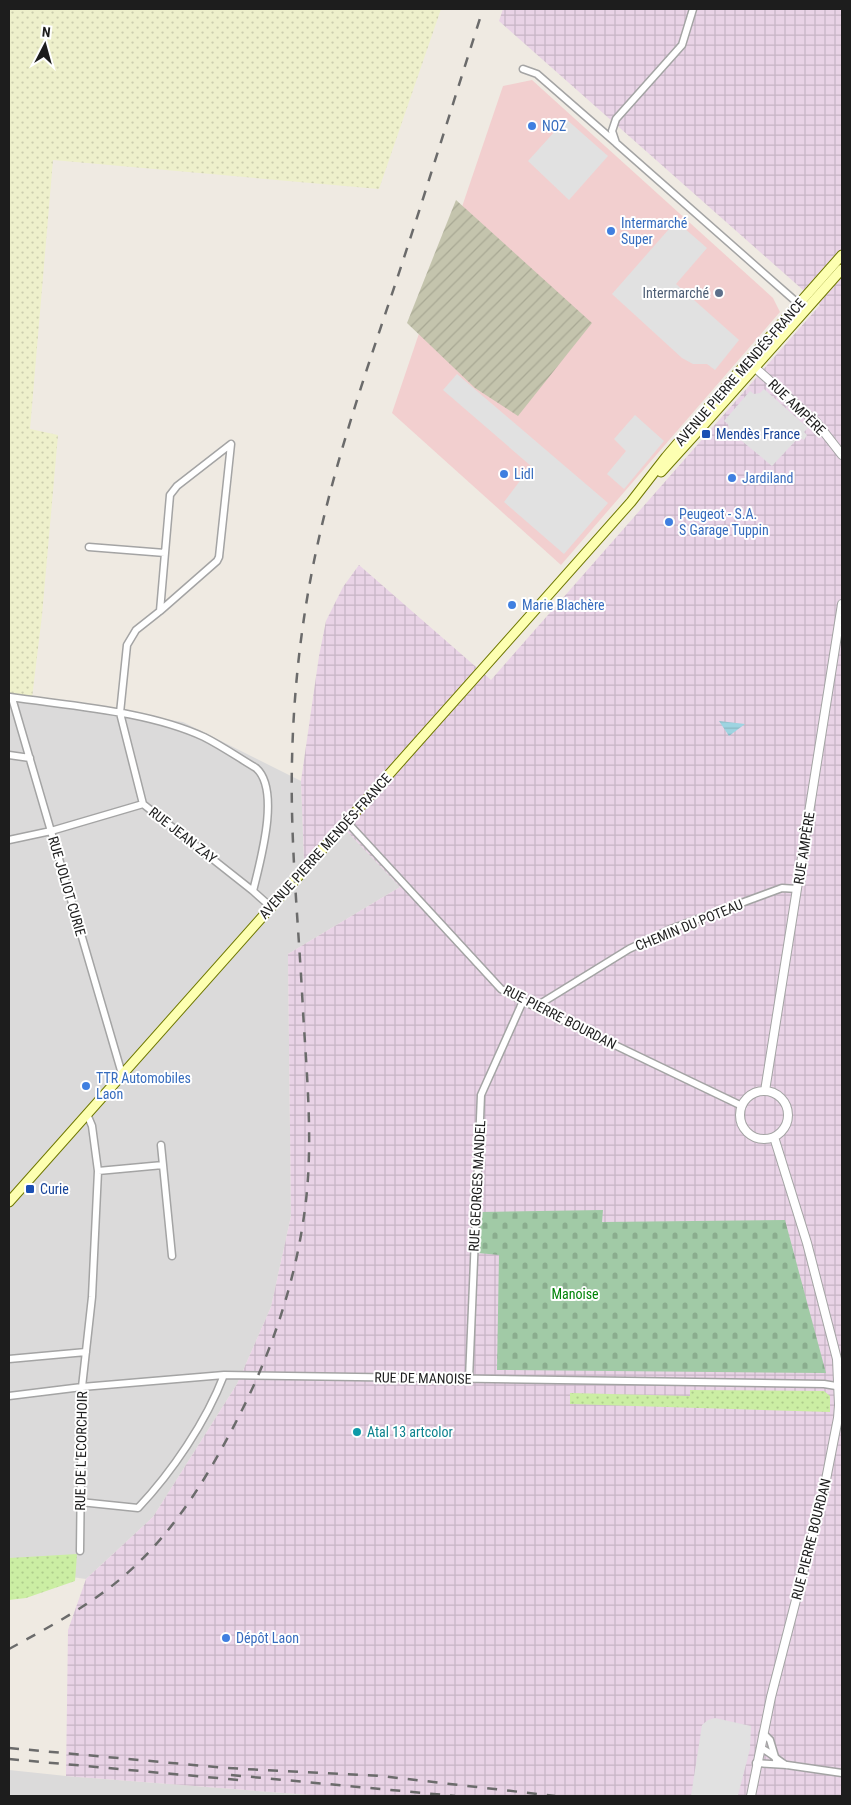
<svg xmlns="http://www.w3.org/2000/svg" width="851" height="1805" viewBox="0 0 851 1805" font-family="'Roboto Condensed',sans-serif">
<defs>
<pattern id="industrial-grid" width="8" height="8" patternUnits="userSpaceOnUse" patternTransform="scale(1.25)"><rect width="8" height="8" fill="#e9d3e6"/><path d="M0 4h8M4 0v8" fill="none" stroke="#c7b5c5"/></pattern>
<pattern id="construction-furrows" width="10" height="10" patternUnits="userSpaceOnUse" patternTransform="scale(1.25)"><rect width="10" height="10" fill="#c4c4ad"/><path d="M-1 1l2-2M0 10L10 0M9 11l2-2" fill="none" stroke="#a8a894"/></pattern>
<pattern id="farmland-dots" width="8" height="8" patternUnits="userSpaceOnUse" patternTransform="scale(1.25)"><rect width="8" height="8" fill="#eef0cb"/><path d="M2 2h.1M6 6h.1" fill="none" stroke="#cccdae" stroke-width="1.8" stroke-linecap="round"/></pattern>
<pattern id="grass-dots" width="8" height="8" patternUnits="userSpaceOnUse" patternTransform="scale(1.25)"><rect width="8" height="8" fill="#cbeea3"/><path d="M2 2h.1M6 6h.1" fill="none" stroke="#aecc8c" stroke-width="1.8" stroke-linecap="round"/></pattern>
<pattern id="cemetery-stones" width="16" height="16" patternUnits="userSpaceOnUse" patternTransform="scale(1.25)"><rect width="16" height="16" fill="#a1caa6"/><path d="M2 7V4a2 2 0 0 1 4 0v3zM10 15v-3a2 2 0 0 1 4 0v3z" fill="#8aad8e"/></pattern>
<pattern id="water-rules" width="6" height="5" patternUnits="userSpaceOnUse" patternTransform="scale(1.25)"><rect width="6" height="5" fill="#9ed4e1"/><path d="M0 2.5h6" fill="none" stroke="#88b6c1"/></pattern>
</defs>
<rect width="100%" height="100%" fill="#efeae2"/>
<path fill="#dbdada" d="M9,694L183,722L301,781L304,860L339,823L400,887L288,954L291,1216L271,1307L237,1384L153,1517L86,1579L9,1569Z
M9,1770L66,1776L323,1796H9Z"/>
<path fill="#f2cfcf" d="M532,80L773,298L780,312L561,565L392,413L503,86Z"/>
<path fill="url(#industrial-grid)" d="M503,9H842V1796H323L66,1776L68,1630L86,1579L153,1517L237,1384L271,1307L291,1216L288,954L400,887L339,823L304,860L301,781L319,656L326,621L343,587L359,565L491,680L820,305L499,21Z"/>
<path fill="url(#construction-furrows)" d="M456,200L592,323L518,416L475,388L407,323Z"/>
<path fill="url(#farmland-dots)" d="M9,9H441L379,189L53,160L30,429L58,435L42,615L32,698L9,694Z"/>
<path fill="url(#grass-dots)" d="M690,1390L824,1391L830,1396V1412L570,1404V1393L690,1396Z
M77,1554L75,1581L26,1598L9,1600V1558Z"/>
<path fill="url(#cemetery-stones)" d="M603,1210L602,1222L785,1220L826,1373L497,1370L499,1255L478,1253L480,1212Z"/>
<path fill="#e1e1e1" d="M566,119L608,156L569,200L528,161Z
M676,221L707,248L676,284L739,340L715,370L707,364H693L682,358L612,294Z
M457,374L608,503L564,554L504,502L531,466L443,390Z
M764,389L808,428L804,432L807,435L804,440L799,437L772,466L737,437L732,441L726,436L729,431L728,424L724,421L750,391L754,394L760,393Z
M635,415L664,441L624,489L607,474L626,451L614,439Z
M715,1718L751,1726L750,1749L738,1795L737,1796H691L702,1725L708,1720Z"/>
<path fill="url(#water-rules)" d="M719,721L745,724L729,736Z"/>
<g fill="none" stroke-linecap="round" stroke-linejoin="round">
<defs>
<path id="minor" d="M693,9L682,45L616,119L612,131L616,143L801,306
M523,69L537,74L615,142
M231,444L219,557L217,561L160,611L170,495L177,486Z
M89,547L165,553
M160,611L136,630L127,645L120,713L143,804L253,891L271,907
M10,697C71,706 148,711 204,737C222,746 239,758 256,768C281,790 260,862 253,891
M12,698L122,1074
M9,755L30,758
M347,822L501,989L523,1001L742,1106
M9,840L51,831L143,804
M535,1007L629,949L671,929L782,888L797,889
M161,1145L163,1165
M98,1171L163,1165L172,1256
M9,1359L86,1352
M469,1379L481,1095L523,1001
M9,1396L82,1387L224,1375L824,1384L842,1387
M80,1502L138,1508C172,1472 206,1422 224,1375
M80,1551L82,1387L92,1297L98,1171L92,1126L87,1114
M763,1733L770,1740L776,1760
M760,1748C768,1750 777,1760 786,1765
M756,1763L787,1765L842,1773"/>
<path id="tertiary" d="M752,365L817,423L842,455
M765,1091L842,604
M740 1115a24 24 0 1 1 48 0a24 24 0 1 1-48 0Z
M751,1796L771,1697L823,1495L838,1418L839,1405L837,1359L807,1243L774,1137"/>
<path id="secondary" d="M661,472L700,429L842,269
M9,1202L631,502L666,457L735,376L842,255"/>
</defs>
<use href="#minor" stroke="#a4a4a4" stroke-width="9"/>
<use href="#tertiary" stroke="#a4a4a4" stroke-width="10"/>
<use href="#secondary" stroke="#6f7800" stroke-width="11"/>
<use href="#minor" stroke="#fff" stroke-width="6"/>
<use href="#tertiary" stroke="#fff" stroke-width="8"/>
<use href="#secondary" stroke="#fdffb1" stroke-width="9"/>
<path stroke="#6b6b6b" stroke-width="2.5" stroke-dasharray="10 10" stroke-linecap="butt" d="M9,1649C40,1632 72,1615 101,1594C163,1550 203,1486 237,1420C270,1356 294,1287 304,1216C314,1149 307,1079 303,1011C299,928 290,844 292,761C293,713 297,665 304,618C321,502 359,392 396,282C426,191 454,100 483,9
M9,1748L226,1768L381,1776L555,1796
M9,1759L239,1780
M231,1775L455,1796"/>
</g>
<g fill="#3f7fe0" stroke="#fff" stroke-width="2">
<circle cx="532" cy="126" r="5"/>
<circle cx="611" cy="231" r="5"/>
<circle cx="504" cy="474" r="5"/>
<circle cx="732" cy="478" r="5"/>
<circle cx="669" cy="522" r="5"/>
<circle cx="512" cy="605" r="5"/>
<circle cx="86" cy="1086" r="5"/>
<circle cx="226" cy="1638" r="5"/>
</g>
<circle fill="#5c6f8a" stroke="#fff" stroke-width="2" cx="719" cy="293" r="5"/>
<g fill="#1a4fb4" stroke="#fff" stroke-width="2">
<rect x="701" y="429" width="10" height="10" rx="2.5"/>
<rect x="25" y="1184" width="10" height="10" rx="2.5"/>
</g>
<circle fill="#0f9aa8" stroke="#fff" stroke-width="2" cx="357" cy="1432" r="5"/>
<g text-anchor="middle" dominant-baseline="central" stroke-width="4" stroke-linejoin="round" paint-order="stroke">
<g font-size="14" fill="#366cbe" stroke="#fff" text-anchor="start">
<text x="542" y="126">NOZ</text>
<text x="621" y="223">Intermarché<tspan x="621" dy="16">Super</tspan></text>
<text x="514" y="474">Lidl</text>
<text x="742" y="478">Jardiland</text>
<text x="679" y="514">Peugeot - S.A.<tspan x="679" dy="16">S Garage Tuppin</tspan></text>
<text x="522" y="605">Marie Blachère</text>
<text x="96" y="1078">TTR Automobiles<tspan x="96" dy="16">Laon</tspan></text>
<text x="236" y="1638">Dépôt Laon</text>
</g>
<g font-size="14" fill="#4e5e75" stroke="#fff" text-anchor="end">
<text x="709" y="293">Intermarché</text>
</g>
<g font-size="14" fill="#1d1d1d" stroke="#fff">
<text transform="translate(740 372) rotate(-49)">AVENUE PIERRE MENDÉS-FRANCE</text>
<text transform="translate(797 407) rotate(44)">RUE AMPÈRE</text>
<text transform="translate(183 835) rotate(38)">RUE JEAN ZAY</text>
<text transform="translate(325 846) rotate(-48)">AVENUE PIERRE MENDÉS-FRANCE</text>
<text transform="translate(804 848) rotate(-81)">RUE AMPÈRE</text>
<text transform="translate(67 886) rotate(74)">RUE JOLIOT CURIE</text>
<text transform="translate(689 925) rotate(-22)">CHEMIN DU POTEAU</text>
<text transform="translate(560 1017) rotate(27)">RUE PIERRE BOURDAN</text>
<text transform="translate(477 1186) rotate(-87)">RUE GEORGES MANDEL</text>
<text transform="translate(423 1378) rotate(1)">RUE DE MANOISE</text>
<text transform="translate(81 1451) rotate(-89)">RUE DE L'ECORCHOIR</text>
<text transform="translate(811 1539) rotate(-76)">RUE PIERRE BOURDAN</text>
</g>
<g font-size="14" fill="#164399" stroke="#fff" text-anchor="start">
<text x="716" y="434">Mendès France</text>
<text x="40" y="1189">Curie</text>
</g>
<g font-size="14" fill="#028409" stroke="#fff">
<text x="575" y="1294">Manoise</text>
</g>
<g font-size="14" fill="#0d838f" stroke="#fff" text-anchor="start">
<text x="367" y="1432">Atal 13 artcolor</text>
</g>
</g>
<rect width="851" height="1805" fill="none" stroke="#1d1d1d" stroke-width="20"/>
<g transform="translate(45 45) rotate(6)" stroke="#ffffff" stroke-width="4" paint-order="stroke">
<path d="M0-4L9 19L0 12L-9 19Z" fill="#1d1d1d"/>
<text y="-8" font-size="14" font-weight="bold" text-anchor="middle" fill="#1d1d1d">N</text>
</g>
</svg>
